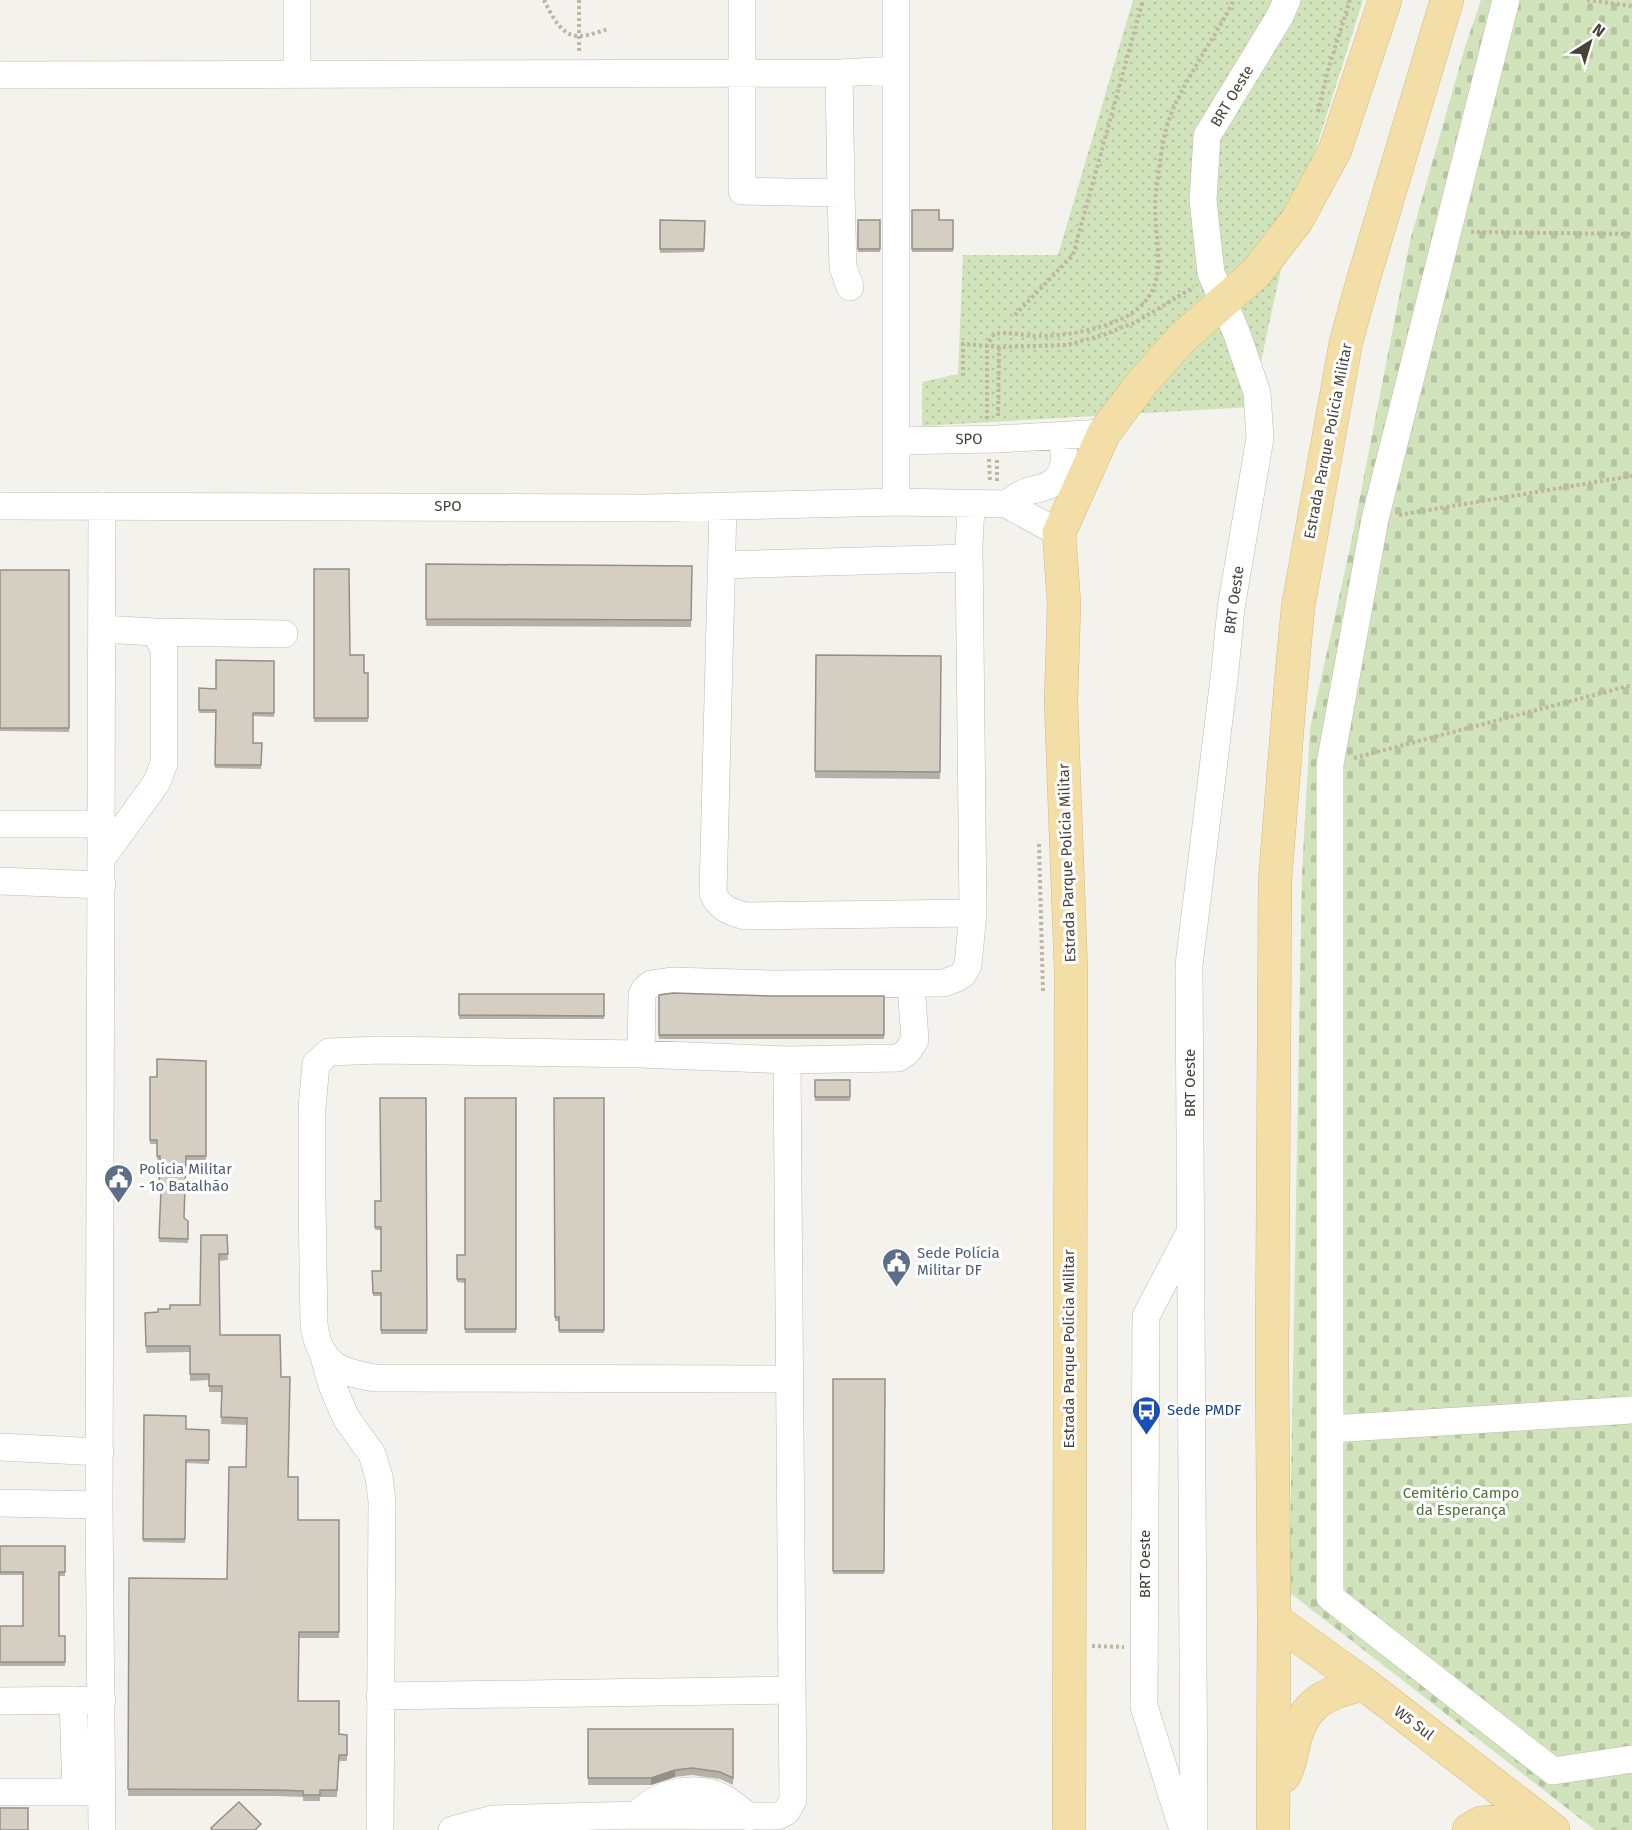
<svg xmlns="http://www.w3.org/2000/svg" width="1632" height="1830" viewBox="0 0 1632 1830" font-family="'Fira Sans',sans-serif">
<defs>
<pattern id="grass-dots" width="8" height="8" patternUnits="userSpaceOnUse" patternTransform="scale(1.5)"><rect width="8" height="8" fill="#d0e3ba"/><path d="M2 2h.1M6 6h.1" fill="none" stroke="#b4c4a1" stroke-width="1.8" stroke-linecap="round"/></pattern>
<pattern id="cemetery-stones" width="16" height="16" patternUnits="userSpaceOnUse" patternTransform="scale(1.5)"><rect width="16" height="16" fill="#d0e3ba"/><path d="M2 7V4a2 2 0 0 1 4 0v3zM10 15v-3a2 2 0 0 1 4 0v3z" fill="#b4c4a1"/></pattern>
</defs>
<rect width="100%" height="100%" fill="#f4f2ec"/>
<path fill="url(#grass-dots)" d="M1133,0H1363L1288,237L1251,407L922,426V382L958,374L963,255H1058Z"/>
<path fill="url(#cemetery-stones)" d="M1481,0H1632V1830H1595L1289,1592L1302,872L1310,729L1351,543L1410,241L1465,47Z"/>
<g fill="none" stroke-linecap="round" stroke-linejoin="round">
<defs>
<path id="minor" d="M297,0V74
M742,0V191L841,193L839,73
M1506,0L1375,519L1330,764V1597L1553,1771L1632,1759
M0,75L839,73L896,70
M841,193L843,267L850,287
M896,441L997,439L1104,433
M896,502V0
M1006,504C1012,500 1019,495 1026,492C1033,489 1042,489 1049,485C1068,474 1066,454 1060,435
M0,506L647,508L896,502L1006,504L1059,533
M723,506L713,893C719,908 730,912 745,916L973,913
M722,565L969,558
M102,629L155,632L164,649V763L157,782L102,858
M155,632L284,634
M0,824H102
M0,881L102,885
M641,1054L642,995L645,989L651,984L672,981L772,984L944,983L957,978L963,974L968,965L973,913L969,547L971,505
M323,1353L332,1385L346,1418L372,1454L379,1477L382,1501L380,1830
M788,1379L375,1378C339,1372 320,1365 314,1325L312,1200V1108L316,1064L329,1052L379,1050L641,1054L787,1060L898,1058L907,1052L915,1040L911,984
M1330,1429L1632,1410
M0,1447L100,1452
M0,1503L99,1505
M380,1696L792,1690
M73,1700L76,1792
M0,1701L102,1700
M0,1792H102
M637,1815C658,1792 698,1782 727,1800C734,1805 742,1811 749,1817
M102,1830L99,1505L102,506
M452,1830L493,1819L637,1815L778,1816L786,1812L793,1800L787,1060
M1183,1830L1144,1706L1146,1316L1189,1234
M1194,1830L1189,965L1225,670L1231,608L1260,438L1257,393L1237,334L1211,273L1203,200L1207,136L1280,16L1287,0"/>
<path id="major" d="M1274,1619L1364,1684L1553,1830
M1284,1776C1291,1763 1292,1749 1296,1735C1307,1699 1331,1692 1364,1684
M1069,1830L1071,971L1061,702L1064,603L1059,533L1104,433L1141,384L1182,338L1256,273L1297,220L1335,150L1385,0
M1273,1830L1274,1619L1272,1361L1275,880L1290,694L1298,607L1346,342L1362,284L1447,0
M1469,1830L1481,1823L1538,1818"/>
</defs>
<use href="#minor" stroke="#bfb9af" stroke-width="28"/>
<use href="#major" stroke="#d6bb78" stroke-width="34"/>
<path stroke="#bfb5a2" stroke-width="4" stroke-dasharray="3 3" stroke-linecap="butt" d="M544,0C551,14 561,37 580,36C589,36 600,31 609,29
M579,0V53
M1587,0L1632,6
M1318,112L1328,70L1350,0
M1471,232L1632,234
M1015,315L1073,255L1143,0
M963,376V344L999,347L1067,345L1103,335L1136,322L1194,287
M998,416L999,347
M987,419V345L994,334C1009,331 1023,336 1039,336C1066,336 1098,330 1123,318C1179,290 1150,239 1156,192C1160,164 1162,133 1174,107C1191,70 1215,37 1234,0
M989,459L990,482
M997,460V482
M1399,515L1632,476
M1354,758L1632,685
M1039,844L1043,992
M1092,1646L1124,1647"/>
<use href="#minor" stroke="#fff" stroke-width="27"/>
<use href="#major" stroke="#f3dea7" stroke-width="33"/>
</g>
<path fill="#b6b1a8" d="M912,210L939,220H953V252H912Z
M660,220L705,221L704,252L660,253Z
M858,220H880V252H858Z
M426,564L692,566L691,627L426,626Z
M314,569L350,655L364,673H368V722H314Z
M0,570H69V732L0,731Z
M816,655L941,656L940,779L815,778Z
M274,661V717L253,716V743H262L261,769L215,768L216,713H199V710L216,689Z
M459,994H604V1019H459Z
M659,995L772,996H884V1039H659Z
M206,1061V1160H186L184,1218L188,1221V1243L159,1242L161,1194H159L160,1160H157V1144H150V1077H157Z
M815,1080H850V1101H815Z
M426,1098L427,1334H381V1296H373L372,1271H381V1230H375V1201H381Z
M516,1098V1333H465V1283L457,1282V1259L465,1255Z
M554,1098H604V1333H559V1321H555Z
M201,1235H227L228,1260L219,1261L220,1335L281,1377L288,1477L298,1520H339V1638H299L298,1701L339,1734L347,1735V1761H339L337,1797H320V1801H303V1797L277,1796H128L129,1578L227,1579L246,1467L247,1425L221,1424L222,1392H209V1380L190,1381V1352L146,1353L145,1313L158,1312L170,1309L200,1305Z
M833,1379H885L884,1574H833Z
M144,1415L186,1429L209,1430V1464L186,1463L185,1543L143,1542Z
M0,1546H65V1576H59V1636H65V1666H0V1626H23V1575H0Z
M588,1729H733V1785L720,1779L692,1775L675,1777L651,1785H588Z"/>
<path fill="#949088" d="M675,1770V1777L651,1785V1778Z"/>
<path fill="#d4cec3" stroke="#949088" stroke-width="1.5" d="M912,210H939V220H953V249H912Z
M660,220L705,221L704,249H660Z
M858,220H880V249H858Z
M426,564L692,566L691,620L426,619Z
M314,569H349L350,655H364V673H368V718H314Z
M0,570H69V728H0Z
M816,655L941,656L940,772L815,771Z
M216,660L274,661V713H253V743H262L261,765H215L216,710H199V688L216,689Z
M673,993L772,996H884V1035H659V995Z
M459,994H604V1016L459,1015Z
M157,1059L206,1061V1156H186L184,1218L188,1221V1239L159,1238L161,1190H159L160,1156H157V1140H150V1077H157Z
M815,1080H850V1097H815Z
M380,1098H426L427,1330H381V1293H373L372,1271H381V1227H375V1201H381Z
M465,1098H516V1329H465V1279H457V1255H465Z
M554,1098H604V1330H559V1317H555Z
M201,1235H227L228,1254H219L220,1335H280L281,1377H290L288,1477H298V1520H339V1632H299L298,1701H339V1734L347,1735V1755H339L337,1790H320V1795H303V1791L277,1790L128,1789L129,1578L227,1579L229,1467H246L247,1418L221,1417L222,1386H209V1374H190V1346H146L145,1313L158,1312V1309H170V1305H200Z
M833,1379H885L884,1571H833Z
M144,1415L186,1416V1429L209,1430V1460H186L185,1539H143Z
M0,1546H65V1572H59V1636H65V1662H0V1626H23V1572H0Z
M588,1729H733V1778L720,1772L692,1768L675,1770L651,1778H588Z
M239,1802L261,1824L255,1830H212L211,1828Z
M0,1808H28V1830H0Z"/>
<defs>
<symbol id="civic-pin" viewBox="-11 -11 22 30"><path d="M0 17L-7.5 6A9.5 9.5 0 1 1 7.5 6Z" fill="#5c6f8a" stroke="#fff"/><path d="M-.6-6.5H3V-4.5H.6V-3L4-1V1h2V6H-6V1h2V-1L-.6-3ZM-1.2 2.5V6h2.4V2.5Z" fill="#fff"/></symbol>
<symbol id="bus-pin" viewBox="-11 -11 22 30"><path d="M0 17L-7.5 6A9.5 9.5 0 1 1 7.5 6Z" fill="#1a4fb4" stroke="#fff"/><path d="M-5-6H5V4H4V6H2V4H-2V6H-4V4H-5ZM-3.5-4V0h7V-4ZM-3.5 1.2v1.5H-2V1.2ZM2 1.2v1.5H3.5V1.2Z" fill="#fff"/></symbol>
</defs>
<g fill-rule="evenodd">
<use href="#civic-pin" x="102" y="1162" width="33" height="45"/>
<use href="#civic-pin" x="880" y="1246" width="33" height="45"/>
<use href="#bus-pin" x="1130" y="1394" width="33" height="45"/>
</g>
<g text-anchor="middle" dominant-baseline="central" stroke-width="6" stroke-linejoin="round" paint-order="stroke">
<g font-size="15" fill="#48433a" stroke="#fff">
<text transform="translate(1232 96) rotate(-59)">BRT Oeste</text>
<text transform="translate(969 439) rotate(-1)">SPO</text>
<text transform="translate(1328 441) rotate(-79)">Estrada Parque Polícia Militar</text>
<text x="448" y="506">SPO</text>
<text transform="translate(1234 600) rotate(-82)">BRT Oeste</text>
<text transform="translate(1067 863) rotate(-92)">Estrada Parque Polícia Militar</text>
<text transform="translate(1190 1083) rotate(-90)">BRT Oeste</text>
<text transform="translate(1069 1349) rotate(-90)">Estrada Parque Polícia Militar</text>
<text transform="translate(1145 1564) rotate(-90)">BRT Oeste</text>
<text transform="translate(1414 1723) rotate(37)">W5 Sul</text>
</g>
<g font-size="15" fill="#4e5e75" stroke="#fff" text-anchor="start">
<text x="139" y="1169">Polícia Militar<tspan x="139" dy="17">- 1o Batalhão</tspan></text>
<text x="917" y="1253">Sede Polícia<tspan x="917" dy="17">Militar DF</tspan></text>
</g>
<g font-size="15" fill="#164399" stroke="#fff" text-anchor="start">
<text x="1167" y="1410">Sede PMDF</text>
</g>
<g font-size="15" fill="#4b7334" stroke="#fff">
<text x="1461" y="1493">Cemitério Campo<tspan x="1461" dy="17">da Esperança</tspan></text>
</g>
</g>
<g transform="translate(1590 42) rotate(37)" stroke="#ffffff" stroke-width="4.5" paint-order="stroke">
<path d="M0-4.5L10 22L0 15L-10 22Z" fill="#48433a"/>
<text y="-9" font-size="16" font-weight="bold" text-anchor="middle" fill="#48433a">N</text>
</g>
</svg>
